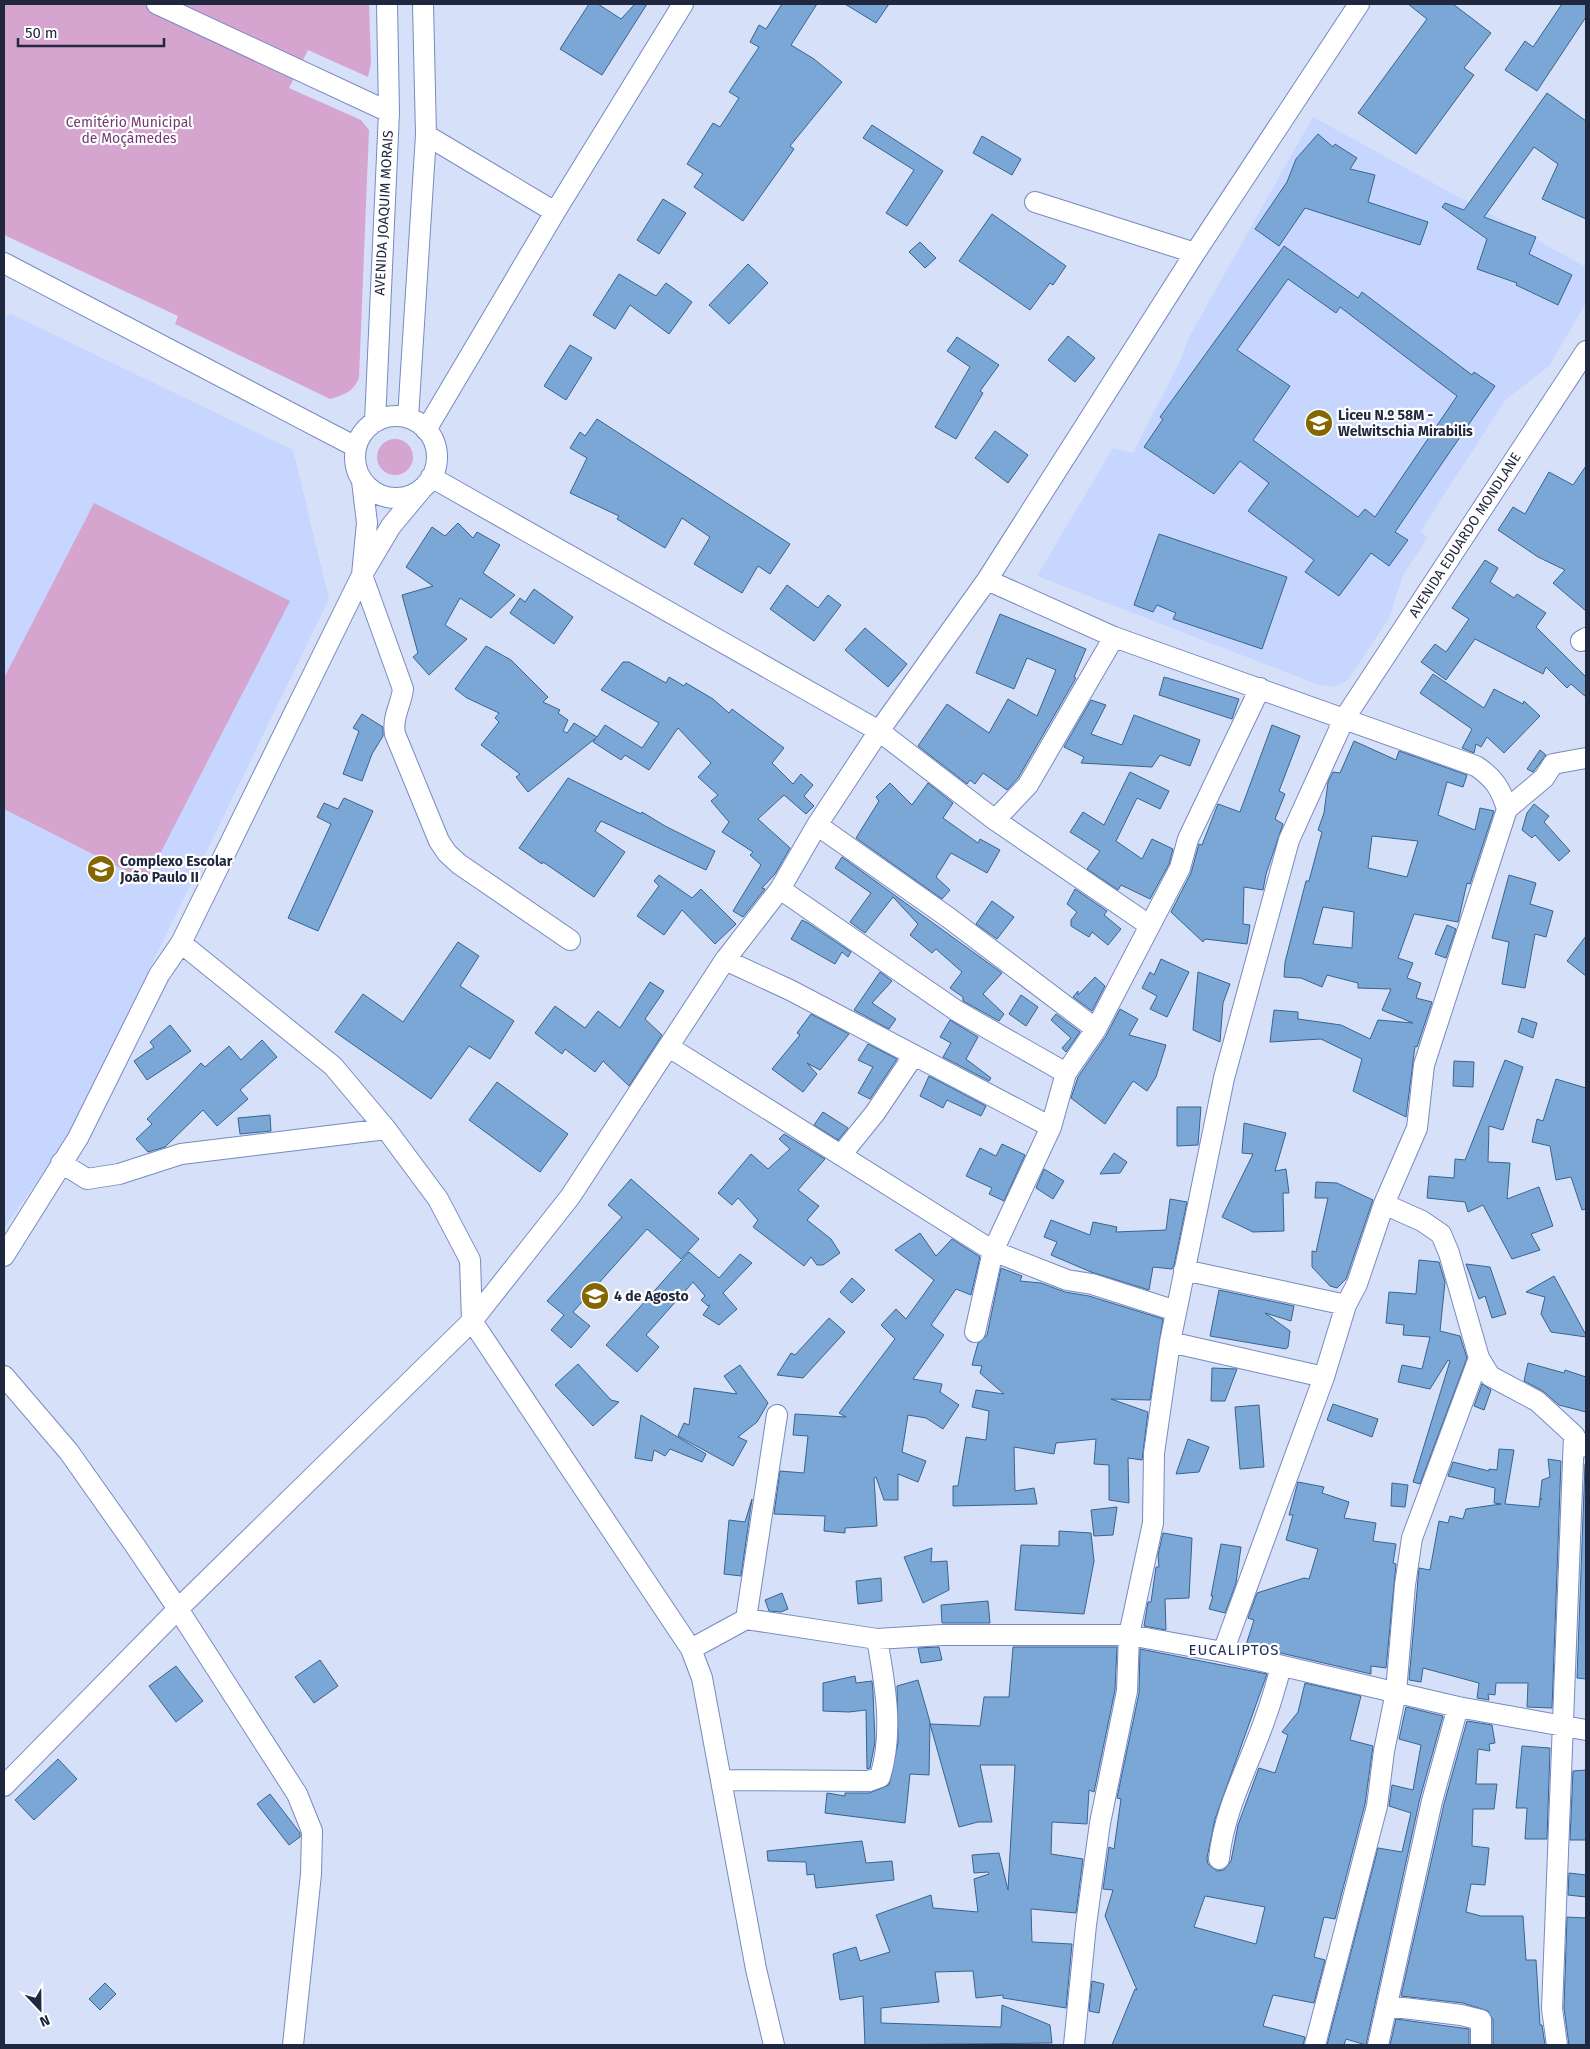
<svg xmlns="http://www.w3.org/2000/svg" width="1590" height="2049" viewBox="0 0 1590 2049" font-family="'Fira Sans',sans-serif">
<rect width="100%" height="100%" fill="#d7e0f9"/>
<path fill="#c7d6fe" d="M1313,117L1586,267V303L1549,366L1506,399L1420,532L1428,537L1403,575L1390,616L1348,680L1335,687L1319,685L1037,576L1113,448L1133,453L1181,359L1188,339Z
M11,314L293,450L329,599L67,1139L4,1228V317Z"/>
<path fill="#d5a5d0" d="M4,4H369L371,64L368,77L308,50L289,88L361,120L369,130L359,378C353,392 344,395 330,399L175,324L178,316L4,235Z
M377 457a18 18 0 1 1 36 0a18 18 0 1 1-36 0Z
M94,503L290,601L146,881L4,809V678Z"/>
<path fill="#7aa7d5" stroke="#376490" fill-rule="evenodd" d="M589,4H598L621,19L635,4H647L602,75L560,49Z
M782,4H817L791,45L814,59L842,82L790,146L794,149L743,221L694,187L703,174L687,164L713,123L720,127L739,98L729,92L759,47L750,42L759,25L766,29Z
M845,4H889L876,23Z
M1408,4H1453L1491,33L1464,68L1474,75L1416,154L1358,113L1427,19Z
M1562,4H1586V17L1537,91L1505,70L1525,41L1533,47Z
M1547,93L1586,121V219L1542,199L1558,164L1534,147L1484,217L1536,237L1529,254L1572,275L1558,305L1516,285L1517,283L1477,269L1487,239L1442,207L1445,203L1464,210Z
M872,125L943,171L907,226L886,213L914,170L863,138Z
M1318,134L1333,147L1335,144L1357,158L1350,169L1375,175L1368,202L1428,222L1420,245L1305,208L1279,246L1255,229L1287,182L1296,159Z
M982,136L1021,159L1012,175L973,153Z
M663,199L686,213L659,254L637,240Z
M992,214L1066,266L1053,285L1050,283L1030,310L959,261Z
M920,242L936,258L925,268L909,252Z
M1284,246L1358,298L1362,292L1472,375L1474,372L1495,386L1395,532L1408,540L1389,566L1371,553L1339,596L1305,572L1314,560L1248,511L1269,483L1240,461L1214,494L1144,447L1163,419L1160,417ZM1288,279L1336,313L1340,307L1457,396L1375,517L1365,509L1358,517L1253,440L1290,386L1237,350Z
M748,264L768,283L729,324L709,305Z
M619,274L656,296L666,283L692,302L669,334L630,305L615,329L593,315Z
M1068,336L1095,358L1075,382L1048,360Z
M957,337L999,365L980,391L983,393L956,439L935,427L970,367L947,351Z
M570,345L592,358L566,400L544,386Z
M597,419L790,544L770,574L758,566L742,593L694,564L710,537L682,518L665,548L617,519L619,516L570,493L587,458L570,448L580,432L585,436Z
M995,431L1028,455L1008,483L975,458Z
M1586,466V611L1553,583L1565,570L1538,557L1498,530L1513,507L1525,514L1549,472L1573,485Z
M458,523L473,538L477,532L500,545L483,573L515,595L491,618L460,598L445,625L467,639L429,675L413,657L418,653L402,595L433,586L406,567L432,527L445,536Z
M1159,534L1287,577L1262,649L1173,619L1176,613L1157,605L1153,612L1134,605Z
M1485,560L1498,568L1490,582L1514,598L1517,594L1546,613L1536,627L1586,677V697L1571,684L1567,688L1546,667L1543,674L1475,639L1446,680L1421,662L1435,644L1446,652L1469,619L1452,608Z
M787,585L818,608L828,595L841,605L814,641L770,609Z
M534,589L573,617L554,644L510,613L520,598L525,602Z
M1000,614L1086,649L1074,677L1076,678L1018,778L1007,790L983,773L975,784L970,780L967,784L918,746L947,704L989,733L1008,699L1037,716L1056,670L1027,658L1014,689L976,673Z
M865,628L907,664L888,687L845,650Z
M486,646L511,660L548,697L543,702L560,710L558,713L568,720L563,731L567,733L574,723L597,737L605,725L642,748L659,723L601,690L623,662H629L666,683L669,677L684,686L686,683L713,699L729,713L732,709L784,748L772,763L793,784L801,774L813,785L804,796L814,806L806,814L784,795L758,819L790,848L775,874L762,888L765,889L743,917L733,911L761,865L750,855L753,852L722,832L729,822L711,801L718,795L698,777L711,763L678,728L649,770L625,755L621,760L593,742L596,738L528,792L516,777L520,774L481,745L499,722L495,718L499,713L467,698L455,689Z
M1433,674L1484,708L1494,689L1523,704L1524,701L1540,716L1504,753L1487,737L1481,747L1476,744L1474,753L1462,748L1472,729L1420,693Z
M1164,677L1239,699L1232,719L1159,695Z
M1091,700L1106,705L1091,734L1122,745L1134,715L1200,740L1190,766L1160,755L1152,767L1081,763L1084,757L1064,747Z
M362,714L383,727V736L372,754L362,781L343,774L359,731L353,728Z
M1272,725L1300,736L1279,791L1285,794L1275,819L1283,824L1266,874L1263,890L1244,887L1243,924L1250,925L1247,944L1205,939L1203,942L1171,912L1191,873L1199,844L1202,845L1218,804L1240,812Z
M1354,741L1396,760L1399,751L1467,775L1463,787L1447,782L1438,815L1475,830L1480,808L1494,811L1470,884L1467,883L1458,922L1414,914L1398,958L1413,963L1407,978L1421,983L1416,998L1432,1002L1417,1047L1415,1046L1406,1117L1353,1091L1362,1059L1321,1039L1270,1042L1274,1010L1298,1012V1019L1341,1025L1370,1039L1378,1020L1413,1023L1382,1010L1391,989L1358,988V983L1327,975L1322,987L1301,978L1284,977L1285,962L1306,881H1309L1322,832L1318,830L1324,813L1328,782L1333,772L1340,773ZM1372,836L1418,841L1407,877L1368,868ZM1323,907L1354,912L1352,948L1313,944Z
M1540,750L1546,755L1533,772L1527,769Z
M1130,772L1169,791L1160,809L1137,798L1116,841L1142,859L1152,839L1173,849L1169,864L1150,899L1121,885L1118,890L1087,869L1100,851L1070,832L1083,812L1104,825Z
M568,778L641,814L642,812L665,826L715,851L706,870L601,821L595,831L625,852L594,897L543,862L542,864L519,848Z
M890,783L912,805L928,783L953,803L943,818L978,843L980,839L1000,850L987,873L951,853L936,877L950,890L942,899L856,838L879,801L876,797Z
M344,798L373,811L318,931L288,918L331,824L317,817L324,803L338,809Z
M1534,804L1549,816L1544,822L1570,851L1559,861L1535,835L1532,838L1522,830L1527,813Z
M842,857L1002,973L983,994L1004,1014L999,1021L963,1001V997L950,988L962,972L936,949L932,953L910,935L918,924L893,897L865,933L850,922L871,893L835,868Z
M659,875L692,898L701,889L736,924L715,944L682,910L664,935L637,916L659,886L654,881Z
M1509,875L1536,883L1530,904L1553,911L1546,937L1535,934L1525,988L1502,984L1509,942L1492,938Z
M1075,889L1107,911L1104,915L1121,929L1108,945L1092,932L1089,937L1071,926V920L1077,912L1067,904Z
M992,901L1014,917L997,939L976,924Z
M802,920L808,923L851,952L848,957L842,952L835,964L791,939Z
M1447,925L1456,929L1446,958L1435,954Z
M1586,936V976L1567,961Z
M458,942L479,956L460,986L514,1021L490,1059L469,1046L431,1099L335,1032L363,994L403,1022Z
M1161,959L1189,972L1167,1017L1150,1009L1157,996L1142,988L1150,972L1154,975Z
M880,972L892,981L872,1003L896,1019L889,1029L854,1010Z
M1198,972L1230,984L1223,1003L1220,1042L1193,1030Z
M1095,977L1105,986L1092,1011L1073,997L1078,991V995Z
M650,982L664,991L645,1019L662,1035L629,1086L603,1061L595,1072L565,1049L562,1054L535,1033L555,1006L585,1028L598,1011L620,1028Z
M1021,995L1038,1007L1026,1026L1009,1014Z
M1120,1009L1138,1019L1129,1035L1166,1045L1156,1077L1147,1091L1133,1081L1105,1124L1071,1098L1078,1077L1106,1036Z
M811,1014L849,1034L820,1070L807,1063L817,1074L803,1092L772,1069L800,1035L797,1033Z
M1056,1014L1080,1032L1066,1052L1062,1048L1071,1038L1051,1020Z
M1522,1018L1537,1023L1533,1038L1518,1032Z
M950,1020L978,1037L966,1059L991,1078L989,1081L943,1057L951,1043L940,1037Z
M170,1025L191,1051L147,1080L134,1061L154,1047L150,1042Z
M262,1040L277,1057L240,1090L248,1099L217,1126L203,1110L165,1147L148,1152L136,1139L152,1124L147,1119L201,1063L205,1067L229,1046L241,1060Z
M868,1044L897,1059L870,1099L858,1093L873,1067L858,1060Z
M1505,1060L1523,1067L1503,1130L1489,1126L1488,1162L1510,1163L1507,1199L1539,1187L1553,1226L1531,1234L1540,1250L1512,1259L1483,1205L1468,1212L1465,1202L1427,1198L1429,1176L1454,1178L1455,1159L1465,1160Z
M1454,1061L1474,1062L1473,1087L1453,1086Z
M929,1076L986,1106L981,1116L947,1100L943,1108L920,1096Z
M1556,1079L1586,1088V1209L1582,1210L1571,1177L1556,1180L1550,1146L1532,1142L1537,1119L1543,1121Z
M497,1082L568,1134L540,1172L469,1120Z
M1177,1107H1201L1198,1145L1177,1146Z
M823,1112L848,1128L838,1140L814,1125Z
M270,1115L271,1131L240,1134L238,1118Z
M1244,1123L1286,1133L1275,1171L1286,1169L1289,1193H1283L1284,1231L1253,1232L1222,1217L1253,1154L1242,1153Z
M784,1134L825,1159L798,1190L819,1206L807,1220L831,1239L840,1253L823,1265H817L811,1257L804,1266L753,1227L758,1220L738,1198L732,1205L718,1193L751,1154L768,1169L790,1149L779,1139Z
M1002,1144L1025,1155L1004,1201L989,1194L992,1188L966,1176L980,1148L996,1156Z
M1114,1153L1127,1162L1120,1173L1100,1174Z
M1044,1169L1064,1181L1053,1199L1036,1188Z
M631,1179L699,1239L681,1259L647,1229L573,1312L590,1326L571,1348L551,1330L564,1315L547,1301L622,1217L608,1205Z
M1316,1182L1337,1183L1373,1200L1346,1279L1337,1288L1330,1286L1312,1267V1251L1316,1252L1328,1198H1315Z
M1170,1199L1187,1202L1174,1265L1172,1269L1153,1267L1149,1290L1091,1272L1051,1255L1057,1242L1044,1237L1051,1220L1090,1235L1093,1222L1117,1227L1116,1232L1166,1230Z
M920,1233L936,1256L952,1239L980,1257L971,1295L956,1289L931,1325L944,1335L913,1379L942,1384L940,1392L959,1405L943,1429L926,1418L908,1415L902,1452L926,1461L918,1482L898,1474V1500H884L876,1477L874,1478L877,1526L845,1528V1533L824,1531L825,1516L774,1514L780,1471L804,1473L808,1436L793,1435L795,1414L846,1417L839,1413L895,1339L881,1325L896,1309L906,1319L934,1280L895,1250Z
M689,1252L719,1278L740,1254L752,1263L723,1293L737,1309L719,1325L703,1315L710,1305L708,1306L701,1300L705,1296L693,1282L646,1335L659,1347L637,1372L606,1345Z
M1419,1260L1439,1262L1445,1282L1440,1331L1460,1336L1467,1358L1420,1484L1413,1482L1450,1361L1448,1360L1430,1389L1398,1382L1402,1365L1422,1369L1430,1337L1403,1335L1404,1325L1386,1323L1389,1292L1416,1294Z
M1466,1264L1490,1267L1506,1314L1492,1318L1485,1296L1479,1299Z
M1001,1268L1022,1276L1020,1281L1041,1283L1065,1292L1089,1296L1163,1319L1150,1400L1111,1399L1148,1412L1142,1460L1128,1458L1129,1503L1109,1500V1465L1094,1464L1096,1439L1056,1443L1054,1454L1014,1447L1015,1491L1034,1488L1037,1504L953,1506V1486H958L966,1437L986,1440L989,1411L972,1407L976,1390L1004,1394L980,1373L982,1366L972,1365L978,1343L987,1335Z
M1554,1276L1586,1335V1337L1551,1332L1541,1314L1545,1297L1526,1292Z
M852,1278L865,1290L852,1303L840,1292Z
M1219,1290L1294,1306L1291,1321L1265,1313L1290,1331L1288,1347L1286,1349L1210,1336Z
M829,1318L845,1332L803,1378L777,1375L791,1353L795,1355Z
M1528,1363L1564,1373L1565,1370L1586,1377V1412L1559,1405L1543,1391L1524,1381Z
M578,1364L611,1400L619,1402L593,1426L555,1385Z
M740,1365L768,1403L757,1422L738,1437L747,1441L733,1466L678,1436L684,1423L689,1425L694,1388L737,1394L724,1376Z
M1212,1368L1237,1369L1225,1401H1211Z
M1482,1384L1491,1390L1484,1410L1474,1406Z
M1333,1404L1378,1419L1372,1437L1327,1420Z
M1259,1405L1264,1467L1240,1469L1235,1407Z
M641,1415L706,1454L702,1462L670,1449L665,1456L654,1450L652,1461L635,1458Z
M1188,1439L1209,1447L1199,1472L1176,1474Z
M1499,1449L1514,1450L1505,1504L1539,1507L1540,1499H1542H1540L1542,1480L1550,1477L1548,1459L1561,1461L1552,1708L1527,1707L1528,1683H1496L1495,1695L1488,1694L1489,1700L1477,1698L1479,1683L1423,1668L1421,1682L1409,1680L1419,1568L1430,1570L1439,1521L1448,1523L1450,1516L1463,1519L1466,1509L1501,1504L1494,1503L1495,1488L1448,1476L1453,1462L1489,1471V1469L1497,1470Z
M1585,1464H1586V1679L1577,1678Z
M1298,1482L1324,1487L1322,1493L1349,1502L1344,1518L1376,1523L1373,1541L1396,1544L1393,1563L1396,1564L1386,1668L1371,1666V1674L1246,1645L1254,1620L1248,1618L1257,1593L1304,1578L1309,1579L1318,1549L1286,1540L1293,1515H1289Z
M1392,1483L1408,1485L1405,1507L1391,1506Z
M752,1499L741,1576L724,1574L729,1520L745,1522Z
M1117,1507L1113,1535L1094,1536L1091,1510Z
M1059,1531L1091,1533L1094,1561L1084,1614L1015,1610L1021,1545L1059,1546Z
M1163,1533L1192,1538L1189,1598L1165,1599L1166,1630L1144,1626L1148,1602H1151L1156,1567H1159L1158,1555Z
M1221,1544L1241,1547L1236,1583L1225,1613L1209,1609L1213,1596H1211Z
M932,1548L931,1562L947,1561L949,1590L923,1603L904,1557Z
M881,1578L882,1601L858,1604L856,1581Z
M782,1593L788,1609L781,1612L769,1611L765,1600Z
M988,1601L990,1623H942L941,1605Z
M939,1647L942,1660L921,1663L918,1648Z
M1013,1647H1117L1115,1690L1094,1792L1089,1790L1087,1824L1052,1822L1051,1854L1083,1859L1076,1913L1031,1909L1032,1942L1072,1944L1066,2008L1003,1998V1995L976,1998L973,1971L935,1972L939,2002L881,2008V2023L1001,2027L1002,2005L1050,2025L1052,2043L865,2045L863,1996L840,2000L833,1954L856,1947L860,1961L890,1952L876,1915L931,1895L933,1908L978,1912L974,1879L989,1874L988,1872L974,1873L972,1855L999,1853L1008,1890L1015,1765H980L992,1822H978L959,1827L930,1724L980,1726L984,1697H1009Z
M1140,1649L1267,1674L1215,1819L1207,1858L1208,1864L1217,1871L1224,1870L1231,1861L1238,1825L1259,1768L1275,1773L1288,1735L1282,1732L1298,1712L1305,1683L1361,1696L1350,1740L1373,1746L1365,1804L1335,1919L1324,1917L1314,1957L1325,1960L1314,2003L1273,1995L1263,2026L1305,2037L1303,2045H1112L1135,1989L1137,1990L1105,1916L1113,1890L1103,1889L1109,1847L1114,1849L1121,1799L1117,1798L1139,1693ZM1205,1896L1265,1907L1256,1944L1194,1927Z
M320,1660L338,1686L314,1703L295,1677Z
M176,1666L203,1701L176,1722L149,1686Z
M855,1676L856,1683L872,1681L873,1692L875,1742L870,1768L867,1769L866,1710L849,1712L823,1711V1683Z
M918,1680L930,1722L929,1775L910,1774L905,1823L825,1813L827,1793L845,1796V1793H869L889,1785L898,1743L897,1686Z
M1406,1707L1443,1716L1420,1798L1366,2045L1346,2039L1344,2045H1327L1378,1848L1402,1852L1411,1813L1389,1806L1392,1785L1413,1790L1421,1745L1399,1739Z
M1467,1721L1492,1725L1495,1743L1489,1744L1490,1751L1478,1749L1476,1784H1497L1494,1809H1473L1472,1846L1489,1848L1485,1885L1471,1884L1466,1912L1481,1916H1523L1526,1960H1536L1540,2025H1542L1545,2045H1493V2020L1488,2011L1463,2003L1401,1996L1444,1804Z
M1522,1746L1550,1748L1547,1839H1525L1527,1808H1516Z
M58,1759L77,1779L34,1820L15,1800Z
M1586,1770V1840H1570L1573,1771Z
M270,1794L300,1833V1837L289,1845L257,1804Z
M862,1841L866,1863L892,1861L894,1880L816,1888L814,1874L807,1875L806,1862L768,1861L767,1851Z
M1569,1873L1586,1875V1897L1568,1895Z
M1567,1917L1586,1918V2045H1569L1564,2008Z
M1092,1981L1104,1984L1099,2013L1089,2011Z
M105,1983L116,1994L100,2010L89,1999Z
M1396,2019L1469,2029V2045H1390Z"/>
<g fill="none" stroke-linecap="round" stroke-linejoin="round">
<defs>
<path id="minor" d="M157,4L389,112
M426,135L555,212
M1035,202L1195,253
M4,263L356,447
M355 457a41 41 0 1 1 82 0a41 41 0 1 1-82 0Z
M408,418L426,135L423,4
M375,422L389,112L387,4
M426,430L555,212L683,4
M431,477L879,731L995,820L1149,925
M362,481L367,523L362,575L391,526L421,490
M362,575L403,689C401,705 392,717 395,734L439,841L447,853L459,864L570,940
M987,580L1114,637L1476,766C1494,778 1501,789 1507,809L1424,1065L1417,1128L1384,1204L1357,1284L1346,1305L1324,1377L1223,1652
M1581,641L1586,638
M1507,809L1544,778L1553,764L1586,758
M995,820L1028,785L1114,637
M817,825L949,918L1096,1029
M780,889L957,1011L1066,1073
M181,943L333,1066L386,1129L438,1199L470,1260L472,1321L691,1649L702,1678L756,1969L774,2045
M725,960L790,990L1051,1127
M669,1047L993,1251L1067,1280L1092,1284L1176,1311
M841,1155L875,1113L914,1055
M61,1163L87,1179L119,1174L181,1154L386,1129
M1384,1204L1422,1221L1441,1234L1449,1253L1479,1358L1490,1376L1537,1401L1574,1435L1581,1447
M4,1256L78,1138L159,975L181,943L362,575
M1184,1270L1346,1305
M975,1332L993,1251L1051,1127L1066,1073L1096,1029L1180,868L1188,839L1260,688
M1170,1342L1324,1377
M4,1376L69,1452L134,1544L178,1609L297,1794L312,1831L311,1874L293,2045
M746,1619L777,1415
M691,1649L746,1619L877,1639L942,1635H1129L1223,1652L1458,1707L1586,1730
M721,1780L869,1781L880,1777C894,1732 885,1684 877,1639
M4,1786L178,1609L472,1321L570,1197L725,960L780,889L817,825L879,731L987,580L1195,253L1359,4
M1219,1859C1224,1808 1250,1764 1266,1716C1272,1700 1276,1684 1281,1667
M1387,2006L1461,2015L1481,2020V2045
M1074,2045L1086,1925L1100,1823L1127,1691L1129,1635L1153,1523L1154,1453L1170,1342L1224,1078L1289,840L1344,719L1586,351
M1315,2045L1377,1806L1384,1751L1396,1692L1405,1585L1412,1538L1479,1358
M1378,2045L1432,1801L1458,1707
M1557,2045L1552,2009L1574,1435"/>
</defs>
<use href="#minor" stroke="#778ac2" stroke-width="22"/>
<use href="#minor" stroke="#fff" stroke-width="20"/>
</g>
<defs>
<symbol id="school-disc" viewBox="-11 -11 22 22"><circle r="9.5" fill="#846700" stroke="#fff"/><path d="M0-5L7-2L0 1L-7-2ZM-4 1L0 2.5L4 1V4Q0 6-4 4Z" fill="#fff"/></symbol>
</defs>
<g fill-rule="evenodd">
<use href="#school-disc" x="1303" y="407" width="32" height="32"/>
<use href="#school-disc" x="85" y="853" width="32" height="32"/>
<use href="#school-disc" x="579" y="1280" width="32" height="32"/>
</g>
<g text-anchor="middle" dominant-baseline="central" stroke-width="4.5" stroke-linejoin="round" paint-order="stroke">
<g font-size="14" fill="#753972" stroke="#fff">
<text x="129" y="122">Cemitério Municipal<tspan x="129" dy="16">de Moçâmedes</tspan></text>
</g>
<g font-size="14" fill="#20283f" stroke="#fff">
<text transform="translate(384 213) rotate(-87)">AVENIDA JOAQUIM MORAIS</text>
<text transform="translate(1465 535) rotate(-57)">AVENIDA EDUARDO MONDLANE</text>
</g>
<g font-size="14" font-weight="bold" fill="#20283f" stroke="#fff" text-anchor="start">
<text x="1338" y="415">Liceu N.º 58M -<tspan x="1338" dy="16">Welwitschia Mirabilis</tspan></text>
<text x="120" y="861">Complexo Escolar<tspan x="120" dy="16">João Paulo II</tspan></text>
<text x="614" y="1296">4 de Agosto</text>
</g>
<g font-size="15" letter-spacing="1" fill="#222f5f" stroke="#fff">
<text x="1234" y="1650">EUCALIPTOS</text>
</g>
</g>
<rect width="1590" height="2049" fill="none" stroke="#20283f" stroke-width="10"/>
<g transform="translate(40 2009) rotate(158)" stroke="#ffffff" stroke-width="4" paint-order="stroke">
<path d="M0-4L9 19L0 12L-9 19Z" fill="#20283f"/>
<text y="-8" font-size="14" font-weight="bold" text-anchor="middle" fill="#20283f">N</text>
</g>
<path d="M18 38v8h146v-8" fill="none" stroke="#20283f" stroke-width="2.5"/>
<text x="25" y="38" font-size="15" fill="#20283f" stroke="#ffffff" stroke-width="4" paint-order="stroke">50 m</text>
</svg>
